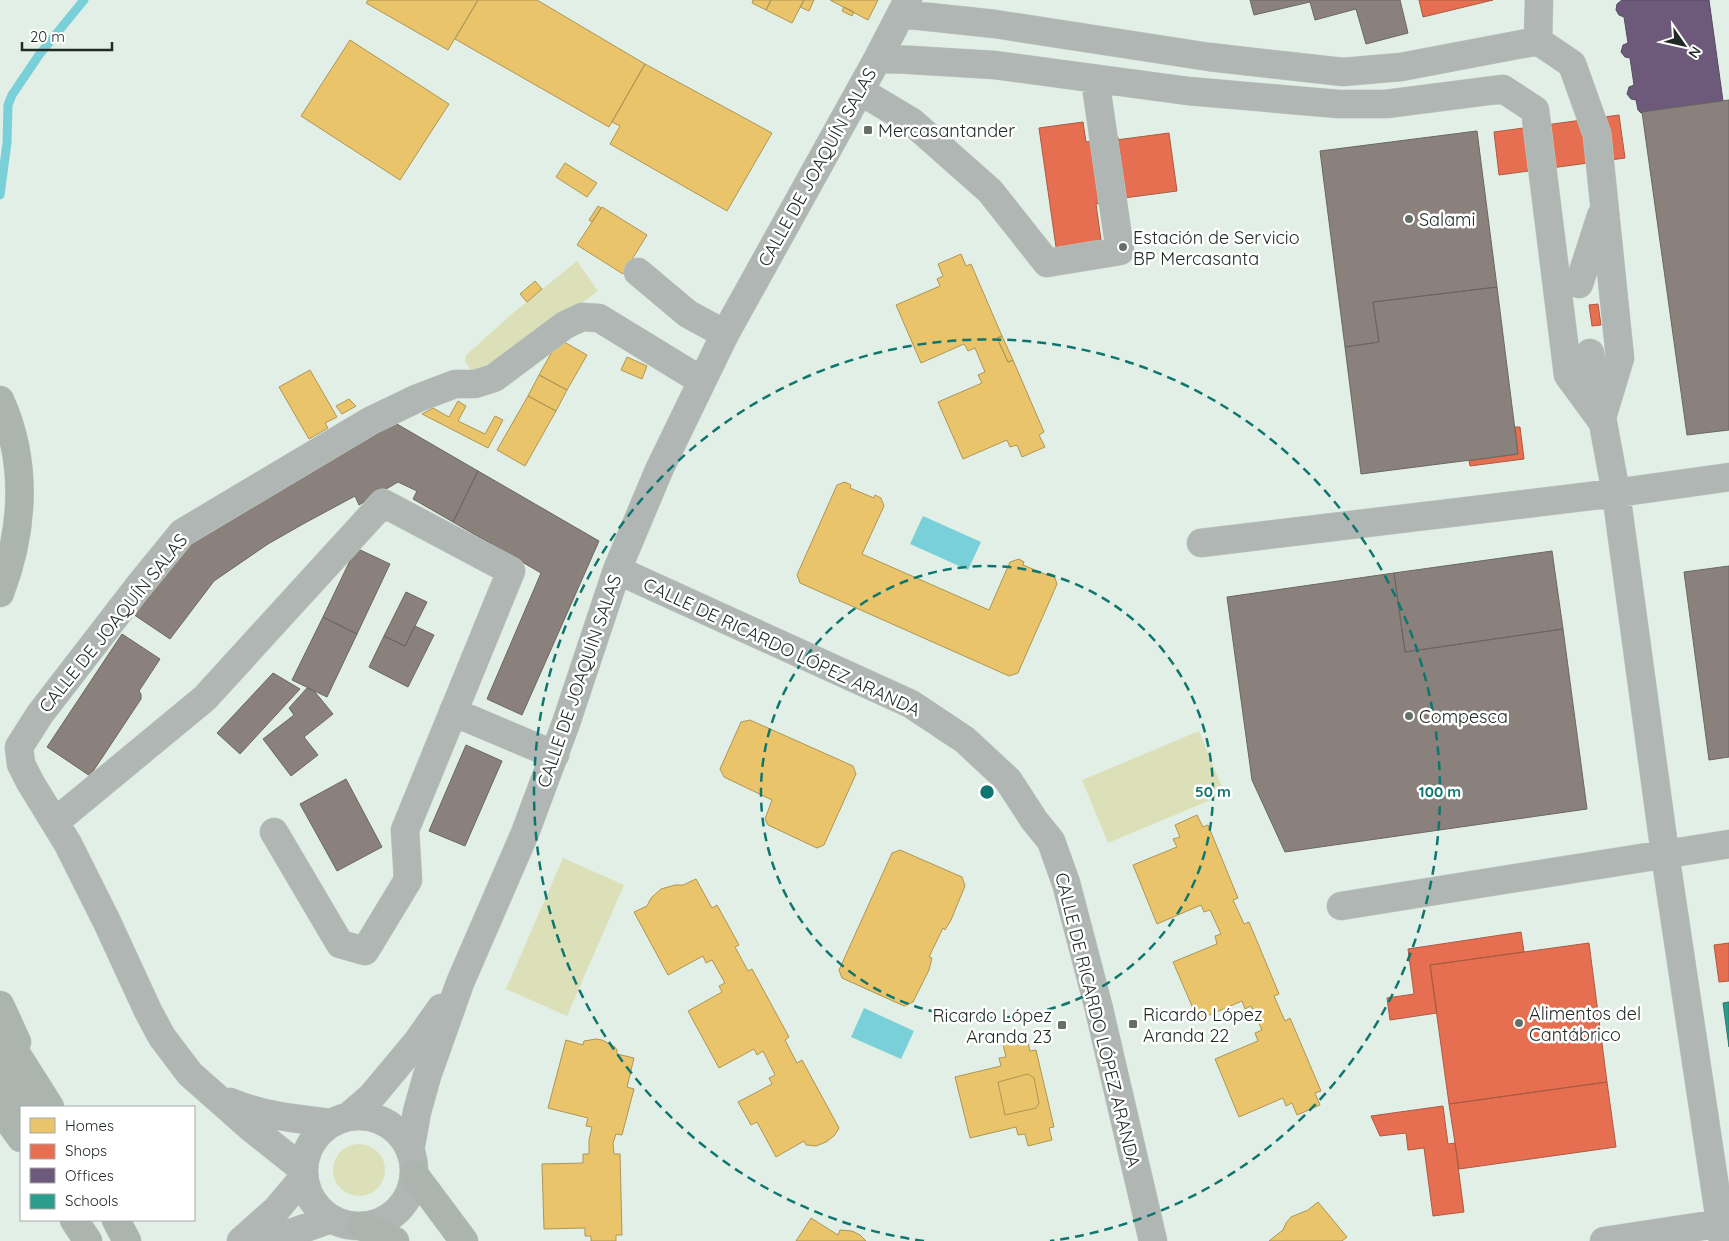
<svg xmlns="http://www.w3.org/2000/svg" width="1729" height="1241" viewBox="0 0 1729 1241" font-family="Quicksand,sans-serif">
<rect width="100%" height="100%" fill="#e2efe6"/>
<path fill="#dbe0b8" d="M577,261L598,291L562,318L480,372L472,371L465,362L466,355L512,314Z
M1199,731L1225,794L1108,843L1082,780Z
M563,858L624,885L567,1016L506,989Z
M333 1170a26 26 0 1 1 52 0a26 26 0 1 1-52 0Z"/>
<path fill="#7ad0d9" d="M923,516L981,542L968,570L910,544Z
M864,1008L914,1031L901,1059L851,1037Z"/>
<path fill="#e9c46a" stroke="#ad9655" d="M368,0H478L448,50L366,3Z
M478,0H537L645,64L609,127L455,39Z
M753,0H771L766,10L752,3Z
M771,0H804L792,23L766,10Z
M804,0H814L809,11L800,7Z
M830,0H878L868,20Z
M844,7L854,12L852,16L842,11Z
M350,40L449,104L400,180L301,116Z
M645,64L772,133L727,211L610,144L620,126L612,122Z
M565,163L597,183L587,197L556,177Z
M598,206L601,208L592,222L589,220Z
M602,207L647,235L623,274L577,245Z
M961,254L966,266L971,264L1002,336L997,338L1008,362L1013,360L1044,432L1039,435L1045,447L1022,457L1017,445L1010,447L1007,440L963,459L938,402L982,383L978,375L985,372L975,348L968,351L964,344L921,363L896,305L940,286L937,279L943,276L938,264Z
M535,281L542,289L527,302L520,294Z
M1002,336L1013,360L1008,362L997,338Z
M559,339L587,355L567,390L539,375Z
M627,357L647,366L642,379L621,370Z
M310,370L337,417L325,423L328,428L309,439L279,387Z
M539,375L567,390L556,411L528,396Z
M528,396L556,411L525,466L497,450Z
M349,399L356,406L342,414L336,406Z
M458,401L466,406L458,421L485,434L495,416L503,420L488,448L422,414L433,408L449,417Z
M845,482L851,485L850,488L874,498L875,495L881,498L884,506L862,554L989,610L1010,562L1019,559L1024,562L1023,565L1047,575L1048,573L1054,575L1057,584L1018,673L1009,676L800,583L797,575L837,485Z
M750,720L853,766L856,774L824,845L817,848L768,825L765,819L772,800L724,777L720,769L741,722Z
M1197,815L1203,827L1208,825L1238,898L1233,900L1244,924L1249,922L1279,994L1274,996L1285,1021L1290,1018L1321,1091L1315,1093L1320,1105L1297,1115L1292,1103L1286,1106L1283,1098L1239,1117L1215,1059L1258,1041L1255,1033L1262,1030L1251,1006L1245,1009L1242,1001L1198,1020L1173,962L1217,944L1215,936L1221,934L1210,910L1204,912L1201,905L1157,924L1133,865L1177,847L1173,839L1180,837L1175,825Z
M900,850L962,877L965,886L951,920L945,930L943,928L929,957L932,958L929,970L913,1002L904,1006L842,978L839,970L892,853Z
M696,879L712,908L717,905L739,945L735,947L748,971L752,969L789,1037L785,1040L797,1063L802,1060L839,1128L834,1136L826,1142L816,1146L806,1145L804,1141L776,1157L757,1122L751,1125L738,1102L772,1084L769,1078L775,1075L763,1051L757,1055L754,1049L719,1068L688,1011L722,992L719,986L725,983L712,960L706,963L703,956L668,975L634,912L647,906L651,898L661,889L675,885H683Z
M1027,1038L1030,1051L1036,1050L1054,1127L1049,1128L1052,1140L1028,1146L1025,1134L1018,1135L1016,1127L970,1138L955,1077L1001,1066L999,1058L1006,1057L1003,1044Z
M596,1039L602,1040L615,1047L617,1050V1054L634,1058L627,1087L634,1089L622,1135L616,1134L613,1143L614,1154H620L621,1194L622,1235H616V1241H591V1236H585V1228L544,1229L542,1164L583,1163V1154H589V1140L592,1127L586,1126L588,1118L548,1108L566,1040L583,1045L584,1041Z
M1028,1074L1034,1078L1039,1103L1036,1108L1005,1115L998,1082Z
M1318,1202L1347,1237L1342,1241H1269L1283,1230L1286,1223L1291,1217L1308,1210Z
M811,1218L838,1235L840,1230L852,1231L860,1235L866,1241H796Z"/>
<path fill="#e76f51" stroke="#ac5a44" d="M1419,0H1493L1423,17Z
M1619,115L1625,158L1499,175L1494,132Z
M1083,122L1086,142L1118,137L1126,200L1096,204L1102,247L1057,254L1039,128Z
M1169,133L1177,191L1124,198L1116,140Z
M1598,304L1601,325L1592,326L1589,305Z
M1515,427H1520L1524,459L1470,466L1469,461L1518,454Z
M1521,932L1524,952L1430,965L1437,1013L1390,1020L1387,998L1414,994L1408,949Z
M1589,943L1607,1082L1449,1104L1430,965Z
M1729,943V981L1719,982L1714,945Z
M1607,1082L1616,1147L1459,1169L1449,1104Z
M1443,1106L1448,1144L1455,1143L1464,1212L1433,1216L1424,1148L1408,1150L1406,1133L1380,1136L1371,1116Z"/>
<path fill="#6d597a" stroke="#564b60" d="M1622,0H1709L1723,101L1641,113L1638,110L1636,100L1631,99L1627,94L1629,87L1634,85L1630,58L1625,57L1621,52L1623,45L1628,43L1624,17L1619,15L1616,10L1617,4Z"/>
<path fill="#2a9d8f" stroke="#277a6f" d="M1729,1002V1047L1723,1003Z"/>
<path fill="#8a817c" stroke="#6a6762" d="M1250,0H1400L1408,33L1366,44L1356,9L1315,20L1310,2L1254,15Z
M1729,100V430L1687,435L1642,112Z
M1477,131L1497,287L1373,302L1379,342L1345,347L1320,151Z
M1497,287L1518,454L1361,474L1345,347L1379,342L1373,302Z
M390,420L478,471L453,522L413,499L417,491L398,482L359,505L355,496L303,524L268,544L214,581L170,639L130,612L182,543Z
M478,471L599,541L522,715L487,699L541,573L453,522Z
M356,548L390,564L357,634L323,617Z
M1552,551L1563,629L1405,652L1394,573Z
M1729,566V757L1709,760L1684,572Z
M1394,573L1405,652L1563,629L1587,809L1285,852L1252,780L1227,597Z
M406,592L427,602L405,646L384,636Z
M323,617L357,634L327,697L292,680Z
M415,626L434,635L408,687L369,667L384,636L405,646Z
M122,634L160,659L139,691L141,694V699L90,776L47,747Z
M273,673L300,689L240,754L217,733Z
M307,688L315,692L333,714L304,737L318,755L291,776L263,739L294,715L289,708Z
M466,745L502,761L465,846L429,831Z
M346,779L382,847L337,871L300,804Z"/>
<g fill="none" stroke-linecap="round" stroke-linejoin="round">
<path stroke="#7ad0d9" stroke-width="9" d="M0,195L7,143L8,105L12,95L39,55L84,0"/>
<defs>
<path id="minor" d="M1539,0L1538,41L1572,64L1597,134L1620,358L1603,414
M901,14L995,24L1209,57L1343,72L1401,67L1538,41
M878,58L994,65L1188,91L1338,104H1386L1503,89L1535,110L1568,375L1601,420
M860,91L912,122L990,191L1047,263L1120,251L1095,79
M638,272L688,314L725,334
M1579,284L1601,216
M1590,353L1616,493L1665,854L1723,1241
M1201,543L1616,493L1729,477
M617,570L911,704L965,740L1008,780L1034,820L1051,841L1066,883L1098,1005L1153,1241
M453,712L555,755
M55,822L205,698L383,503L511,571L405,830L408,880L365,951L340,944L274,832
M1341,906L1729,844
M230,1102C263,1116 297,1119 332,1123
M304 1171a55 55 0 1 1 110 0a55 55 0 1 1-110 0Z
M348,1117L372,1096L417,1042L441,1008
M410,1151L417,1112L427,1076L460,983L525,833L566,723L617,570L659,470L725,334L878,58L908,0
M304,1170L250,1127L190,1074L162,1037L148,1011L107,922L68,844L30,782L21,764L19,747L40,714L138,587L182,533L370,421L418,398L455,384H475L494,378L565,325L582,317L599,318L702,381
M241,1241L276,1210L303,1178
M268,1241L331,1219
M1604,1241L1729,1222"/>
<path id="highway" d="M0,400C28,462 24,530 0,593
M0,1005L17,1042
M0,1028L50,1107
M0,1067L22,1107
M0,1109L21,1138
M414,1174L464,1241
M74,1220L88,1241
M116,1220L127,1241
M361,1226L395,1241"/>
</defs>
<use href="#minor" stroke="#c0cbc4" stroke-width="29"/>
<use href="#highway" stroke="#c0cbc4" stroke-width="29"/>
<use href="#minor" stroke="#b0b6b4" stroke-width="28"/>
<use href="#highway" stroke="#abb4af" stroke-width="28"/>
</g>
<g fill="none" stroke="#0f766e" stroke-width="2.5" stroke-dasharray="9 6">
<circle cx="987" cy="792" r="226"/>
<path d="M924 1241A453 453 0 1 1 1050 1241"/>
</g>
<g fill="#656f69" stroke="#fff" stroke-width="2">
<rect x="863" y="125" width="10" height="10" rx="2.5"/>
<circle cx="1409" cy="219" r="5"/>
<circle cx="1123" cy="247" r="5"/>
<circle cx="1409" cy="716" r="5"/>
<circle cx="1519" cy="1023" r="5"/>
<rect x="1128" y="1019" width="10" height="10" rx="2.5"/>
<rect x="1057" y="1020" width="10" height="10" rx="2.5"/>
</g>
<g text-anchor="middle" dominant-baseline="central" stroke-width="5" stroke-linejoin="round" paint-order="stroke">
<g font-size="18" fill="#212a25" stroke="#fff" text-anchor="start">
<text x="878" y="130">Mercasantander</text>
<text x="1419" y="219">Salami</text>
<text x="1133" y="237">Estación de Servicio<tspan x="1133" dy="21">BP Mercasanta</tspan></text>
<text x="1419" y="716">Compesca</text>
<text x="1529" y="1013">Alimentos del<tspan x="1529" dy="21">Cantábrico</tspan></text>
<text x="1143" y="1014">Ricardo López<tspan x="1143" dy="21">Aranda 22</tspan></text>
<text x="1052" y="1015" text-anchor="end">Ricardo López<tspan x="1052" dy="21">Aranda 23</tspan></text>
</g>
<g font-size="18" fill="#212a25" stroke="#fff">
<text transform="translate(817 167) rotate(-61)">CALLE DE JOAQUÍN SALAS</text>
<text transform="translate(113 623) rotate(-51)">CALLE DE JOAQUÍN SALAS</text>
<text transform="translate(782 647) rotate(25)">CALLE DE RICARDO LÓPEZ ARANDA</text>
<text transform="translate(579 681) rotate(-71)">CALLE DE JOAQUÍN SALAS</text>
<text transform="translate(1098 1020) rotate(76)">CALLE DE RICARDO LÓPEZ ARANDA</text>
</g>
</g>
<circle cx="987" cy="792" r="8" fill="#0f766e" stroke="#fff" stroke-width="2.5"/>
<g font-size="15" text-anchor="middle" font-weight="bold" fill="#0f766e" stroke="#fff" stroke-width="5" stroke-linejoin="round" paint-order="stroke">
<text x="1213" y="797">50 m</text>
<text x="1440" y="797">100 m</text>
</g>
<rect x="20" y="1106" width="175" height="115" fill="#ffffff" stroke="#a6aaa8"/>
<rect x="30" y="1118" width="25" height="15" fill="#e9c46a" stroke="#a6aaa8"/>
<text x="65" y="1131" font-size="15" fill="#212a25">Homes</text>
<rect x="30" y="1144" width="25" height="15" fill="#e76f51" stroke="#a6aaa8"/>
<text x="65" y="1156" font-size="15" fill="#212a25">Shops</text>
<rect x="30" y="1168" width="25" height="15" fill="#6d597a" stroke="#a6aaa8"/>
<text x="65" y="1181" font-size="15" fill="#212a25">Offices</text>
<rect x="30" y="1194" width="25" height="15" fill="#2a9d8f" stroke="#a6aaa8"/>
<text x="65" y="1206" font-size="15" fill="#212a25">Schools</text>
<g transform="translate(1684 45) rotate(124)" stroke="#ffffff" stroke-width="4" paint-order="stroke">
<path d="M0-4L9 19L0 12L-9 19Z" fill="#212a25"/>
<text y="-8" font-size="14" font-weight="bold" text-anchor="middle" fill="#212a25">N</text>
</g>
<path d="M22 42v8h90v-8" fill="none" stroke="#212a25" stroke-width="2.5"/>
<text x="30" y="42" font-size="15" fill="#212a25" stroke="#ffffff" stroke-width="4" paint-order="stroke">20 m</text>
</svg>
